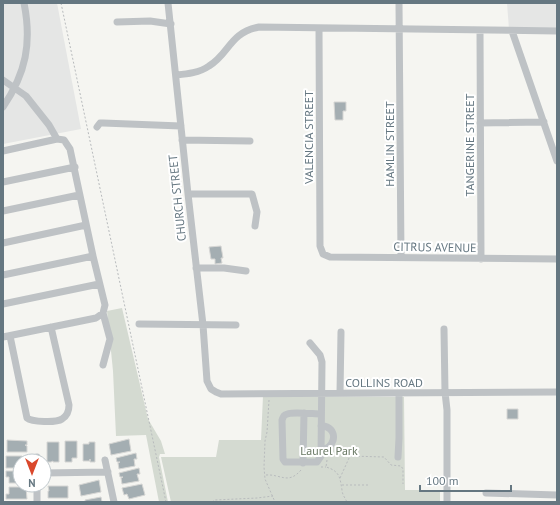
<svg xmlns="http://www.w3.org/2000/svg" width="560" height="505" viewBox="0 0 560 505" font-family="'PT Sans',sans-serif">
<rect width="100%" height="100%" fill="#f5f5f1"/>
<path fill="#e5e6e5" d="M3,3H57L81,129L3,144Z
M507,3H557V30L509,29Z"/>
<path fill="#d4dad1" d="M122,308L148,419L161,441L165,454H160L159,457L168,502H159L146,435L116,436L113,371L107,311Z
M263,396L404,397L405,490H440V502H171L161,457H216L219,440H261Z"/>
<path fill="#a4aeb2" stroke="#d6d6d4" d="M334,102H346V111H343V120H335Z
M221,246L223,258H221L222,263L215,264V259H211L209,247Z
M507,409H518V419H507Z
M129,439L131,451L111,455L109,444Z
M7,440L27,441V445H25L27,446V452H7Z
M65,441H77V458H72V462H65Z
M47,442H59V462H53V461L51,462H47Z
M89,442H95V462H90V459V461H83V444H89Z
M136,453L137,459H134L135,466L119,469L118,463L120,462H117L116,458Z
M6,456H22L23,461H20V468H6Z
M139,468L140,474H137L139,481L122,484L121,478L123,477H120L119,473Z
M6,471H20V483H9V477H6Z
M99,480L101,492L81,496L79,485Z
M142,484L145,495L129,499L127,494L124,495L122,488Z
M48,486H68V498H48V491H49Z
M9,487H26L27,499H6V494H9Z
M101,497L102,502H85V500Z"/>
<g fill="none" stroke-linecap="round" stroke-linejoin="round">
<path stroke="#b8bbbd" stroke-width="1" stroke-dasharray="2 2" stroke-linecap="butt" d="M61,3L166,502
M269,400L267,432L265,441L264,467L265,479L275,502
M327,460L326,467C340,471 340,478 342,490C342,494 345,498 347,502
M321,467H326
M266,475C281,474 288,485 301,470
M340,478L350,456L384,457L391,465L401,466L403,469V484
M342,485H368
M212,502L215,500L257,498L273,496"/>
<path stroke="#bec2c5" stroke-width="7" d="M168,3L188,194L203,325L207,381L211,389L216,392L221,394L557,392
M399,3L401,257
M117,22L150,21L171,24
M319,28L320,246L323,254L330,257L557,259
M480,31L481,259
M512,31L557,161
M176,75C187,74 199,73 209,66C230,53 229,33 259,27L557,31
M3,80L26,96L49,125L57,139
M3,107C26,73 32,43 24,3
M480,123L544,122
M97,127L100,123H103L181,126
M182,140L250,141
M3,151L57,139L64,140L70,149L93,256L105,305L103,313L96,318L3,337
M3,182L75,167
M188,194H252L257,212L255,226
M3,211L79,195
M3,243L86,225
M196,268H224L246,271
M3,275L93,256
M3,304L99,284
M139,324L236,325
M444,329L445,392L447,410V502
M10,336L27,418C32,422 56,423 62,419C67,416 69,411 69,405L51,327
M310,343L320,355L322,362L321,456L317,462H285L283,459L282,420C283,418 283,416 285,415C290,411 313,414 321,414
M103,365L110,339L103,313
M340,393L341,332
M321,426C323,426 325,426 327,427C339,433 333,449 321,450
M398,457L399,438V393
M105,460L114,502
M37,461V457
M303,463L304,413
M44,473L108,472
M486,493L557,495
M37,502V485"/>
</g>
<g text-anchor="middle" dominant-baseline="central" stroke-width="4" stroke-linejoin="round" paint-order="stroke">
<g font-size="12" fill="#657781" stroke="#fff">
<text transform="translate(308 137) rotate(-90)">VALENCIA STREET</text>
<text transform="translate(389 144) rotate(-90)">HAMLIN STREET</text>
<text transform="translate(469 145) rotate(-90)">TANGERINE STREET</text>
<text transform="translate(177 198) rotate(-96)">CHURCH STREET</text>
<text transform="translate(435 247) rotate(1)">CITRUS AVENUE</text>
<text x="384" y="382">COLLINS ROAD</text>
</g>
<g font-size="12" fill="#697864" stroke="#fff">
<text x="329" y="450">Laurel Park</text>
</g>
</g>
<rect width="560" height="505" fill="none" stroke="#657781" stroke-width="8"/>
<g transform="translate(32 473) rotate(180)"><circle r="19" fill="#ffffff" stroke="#c1c9cd"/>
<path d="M0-3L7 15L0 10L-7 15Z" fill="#da482c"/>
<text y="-6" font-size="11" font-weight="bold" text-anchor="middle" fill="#657781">N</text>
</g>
<path d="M420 485v6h91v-6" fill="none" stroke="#657781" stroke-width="2"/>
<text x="426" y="485" font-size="12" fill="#657781" stroke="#ffffff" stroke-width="3" paint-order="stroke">100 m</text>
</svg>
